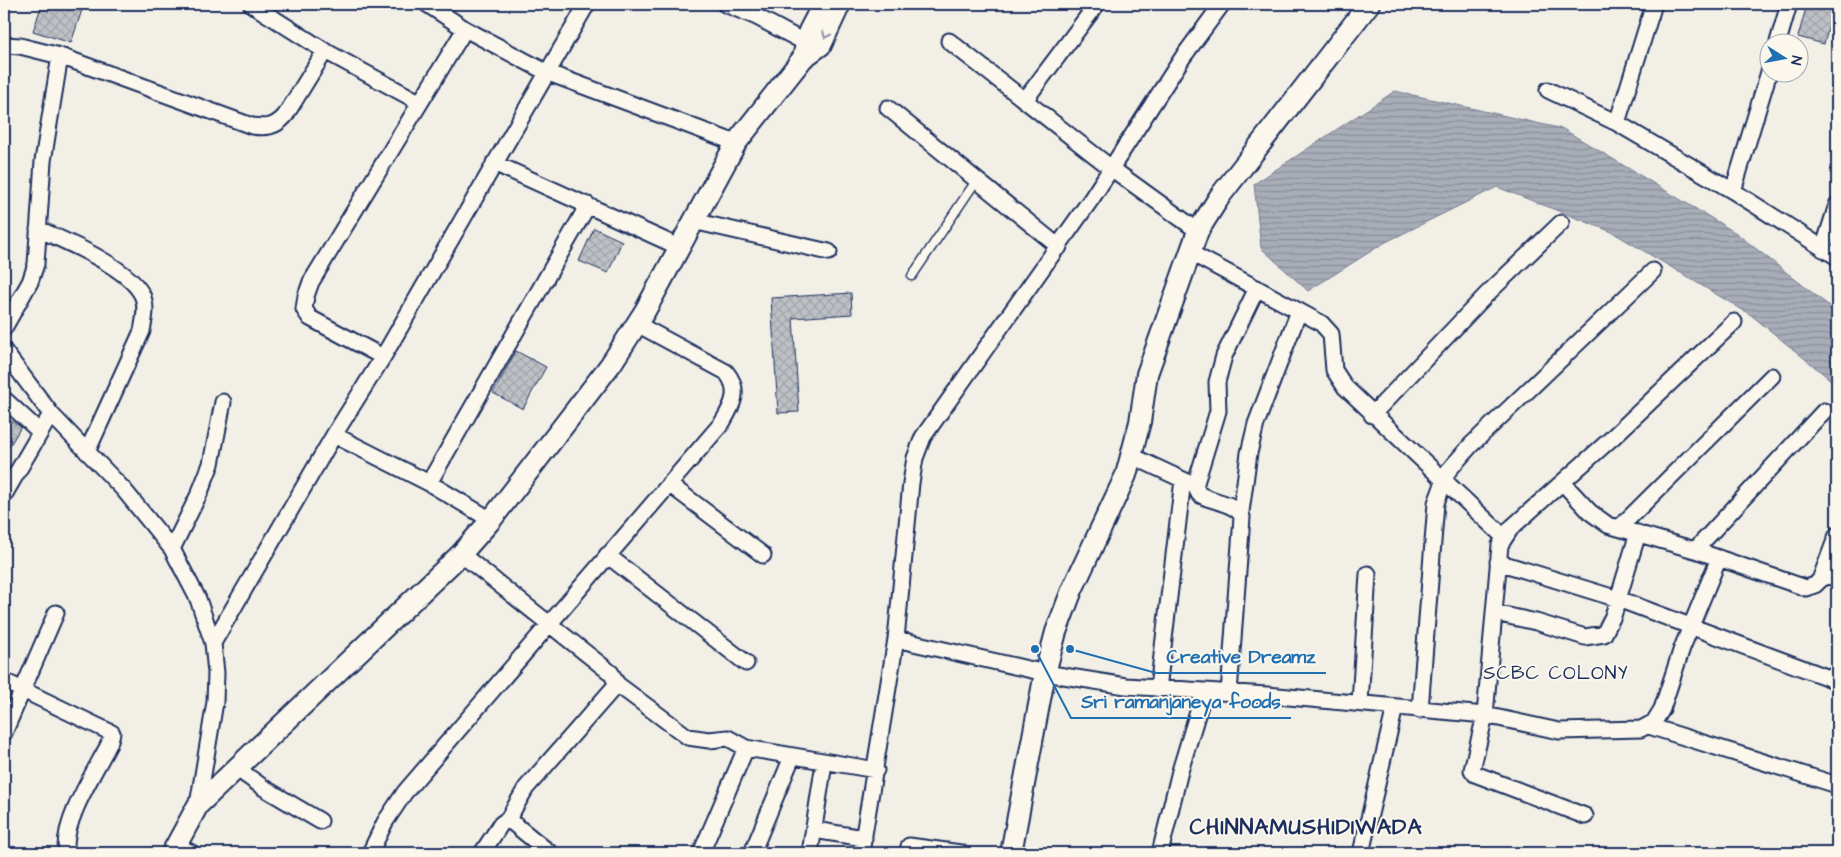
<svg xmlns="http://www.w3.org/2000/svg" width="1841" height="857" viewBox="0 0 1841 857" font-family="'Architects Daughter',sans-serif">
<defs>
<pattern id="water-rules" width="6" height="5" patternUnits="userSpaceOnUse" patternTransform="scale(1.25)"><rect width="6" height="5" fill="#a9adb7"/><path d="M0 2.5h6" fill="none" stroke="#898d98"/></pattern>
<pattern id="building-cross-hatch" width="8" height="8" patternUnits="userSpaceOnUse" patternTransform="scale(1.25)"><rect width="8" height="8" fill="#bdc0c4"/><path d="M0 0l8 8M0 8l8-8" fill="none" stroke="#a2a5ab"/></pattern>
</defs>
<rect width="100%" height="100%" fill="#f2efe6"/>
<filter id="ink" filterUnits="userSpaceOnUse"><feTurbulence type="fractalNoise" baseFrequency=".02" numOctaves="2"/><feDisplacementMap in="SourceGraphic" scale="10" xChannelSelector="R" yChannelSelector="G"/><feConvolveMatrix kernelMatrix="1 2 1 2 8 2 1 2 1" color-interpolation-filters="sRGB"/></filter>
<g filter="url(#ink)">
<path fill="url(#water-rules)" stroke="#707b93" d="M1395,91L1563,129L1736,233L1837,312V385L1751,315L1612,232L1497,187L1384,243L1308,291L1261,248L1254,184Z"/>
<path fill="url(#building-cross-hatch)" stroke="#1b2f5e" d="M42,4H84L71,43L33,31Z
M1807,4H1835L1824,44L1798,37Z
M594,228L622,241L608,273L579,261Z
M851,293L852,314L793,318L799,412L778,413L771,298Z
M516,351L546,367L523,409L493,393Z
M4,416L21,427L4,455Z"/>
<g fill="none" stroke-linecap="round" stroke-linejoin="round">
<defs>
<path id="lane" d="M912,276L976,181"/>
<path id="street" d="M251,4L325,51L419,102
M427,4L465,29
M725,4L757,17L806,43
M949,41L1111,168L1198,231
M1778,42L1789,4
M4,45L20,46L60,56L252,126C267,128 275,127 285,116L325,51
M1548,90L1617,123L1733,191L1837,257
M1025,100L1097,4
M888,108L1059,247
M1617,123L1654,4
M494,163L679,247
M1733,191L1769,72
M693,221L829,252
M38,229C65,241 131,268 143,297C147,308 144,320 142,331L87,452
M1823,249L1837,205
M1191,253L1321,323L1331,334L1334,370L1345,387L1504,537
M4,328L30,282L36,264L43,161L60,56
M4,351L51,414L124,490L172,549L198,599L213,643L216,673L215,702L198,805
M383,357L310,318L304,309L306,296L311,282L465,29L546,72L736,143
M4,399L40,432
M1372,415L1486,295L1561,223
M1132,456L1192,484
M429,483L588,205
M1563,483L1590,512L1608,525L1695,550L1806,588L1815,585L1820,580L1837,535
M669,484L763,555
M4,495L51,414
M1241,512L1249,453L1256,424L1299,311
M491,520L429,483L334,435L383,357L587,4
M1619,528L1772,376
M172,549L200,492L211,464L223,402
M1695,550L1824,411
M461,554L611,673L617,684L688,737L709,740L728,738L746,748L876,770
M607,555L746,663
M1498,562L1618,599L1837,681
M1823,574L1837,579
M1495,613L1536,622L1585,637L1604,634L1613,616L1638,533
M896,639L1045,673L1126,686L1267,695L1485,715L1559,731L1641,729L1654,722L1662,709L1682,648L1719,558
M213,643L334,435
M4,681L112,733L109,744C96,770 60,825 67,853
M1158,689L1183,480
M1229,693L1242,517C1238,503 1211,502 1199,494L1195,486L1218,411L1217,382L1224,356L1257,288
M1360,703L1368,574
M1420,710L1436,503L1448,471L1471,445L1653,271
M1649,726L1837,785
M4,733L56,613
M236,768L264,788L320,821
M1585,816L1475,774L1472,770L1485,715L1500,545L1511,528L1612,438L1734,322
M508,819L550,853
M814,830L864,838
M175,845L192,853
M909,846L961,853
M370,853L385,822L405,792L722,423C733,405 741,390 726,372L637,324
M482,853L501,824L508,819L526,788L617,684
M701,853L746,748
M752,853L792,757
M810,853L824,763
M861,853L896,639L911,483L915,458L923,437L1092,198L1183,57L1222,4
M1160,853L1180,771L1204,692
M1361,853L1395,707"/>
<path id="secondary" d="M803,58L809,31L823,4
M172,853L198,805L461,554L491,520L611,364L645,311L736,143L803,58L821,45L840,4
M1011,853L1045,673L1056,632L1072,590L1126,475L1140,422L1147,374L1198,231L1220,196L1369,4"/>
</defs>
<use href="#lane" stroke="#1b2f5e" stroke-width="11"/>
<use href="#street" stroke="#1b2f5e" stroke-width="19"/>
<use href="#secondary" stroke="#1b2f5e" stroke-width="24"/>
<use href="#lane" stroke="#fbf7ec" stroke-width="8"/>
<use href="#street" stroke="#fbf7ec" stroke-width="15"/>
<use href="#secondary" stroke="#fbf7ec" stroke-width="20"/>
</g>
<defs><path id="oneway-chevron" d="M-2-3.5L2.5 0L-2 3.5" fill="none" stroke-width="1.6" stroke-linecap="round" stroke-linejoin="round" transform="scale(1.25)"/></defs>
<use stroke="#8b93a5" href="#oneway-chevron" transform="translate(826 35) rotate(114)"/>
</g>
<g text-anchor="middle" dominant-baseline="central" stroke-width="4" stroke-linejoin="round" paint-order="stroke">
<g font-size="19" letter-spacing="1" fill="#1b2f5e" stroke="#fbf7ec">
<text x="1556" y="673">SCBC COLONY</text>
</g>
<g font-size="22" font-weight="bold" letter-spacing="1" fill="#1b2f5e" stroke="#fbf7ec">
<text x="1306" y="827">CHINNAMUSHIDIWADA</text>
</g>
</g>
<path fill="none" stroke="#1f6fb2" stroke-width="2" d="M1070 649L1156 673H1326M1035 649L1071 718H1291"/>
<g fill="#1f6fb2" stroke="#fbf7ec" stroke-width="2">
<circle cx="1070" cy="649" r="5"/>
<circle cx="1035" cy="649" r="5"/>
</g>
<g font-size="19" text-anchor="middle" font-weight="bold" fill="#1f6fb2" stroke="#fbf7ec" stroke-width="4" stroke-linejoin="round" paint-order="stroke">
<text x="1241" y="663">Creative Dreamz</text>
<text x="1181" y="708">Sri ramanjaneya foods</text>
</g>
<rect width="1841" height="857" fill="none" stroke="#fbf7ec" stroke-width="20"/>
<rect x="10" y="10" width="1821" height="837" fill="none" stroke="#1b2f5e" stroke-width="2" filter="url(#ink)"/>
<g transform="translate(1784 58) rotate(101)"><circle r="24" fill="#fbf7ec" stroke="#a1a7b3"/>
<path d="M0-4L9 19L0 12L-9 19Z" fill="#1f6fb2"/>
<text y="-8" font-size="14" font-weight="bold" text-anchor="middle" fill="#1b2f5e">N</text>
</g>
</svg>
